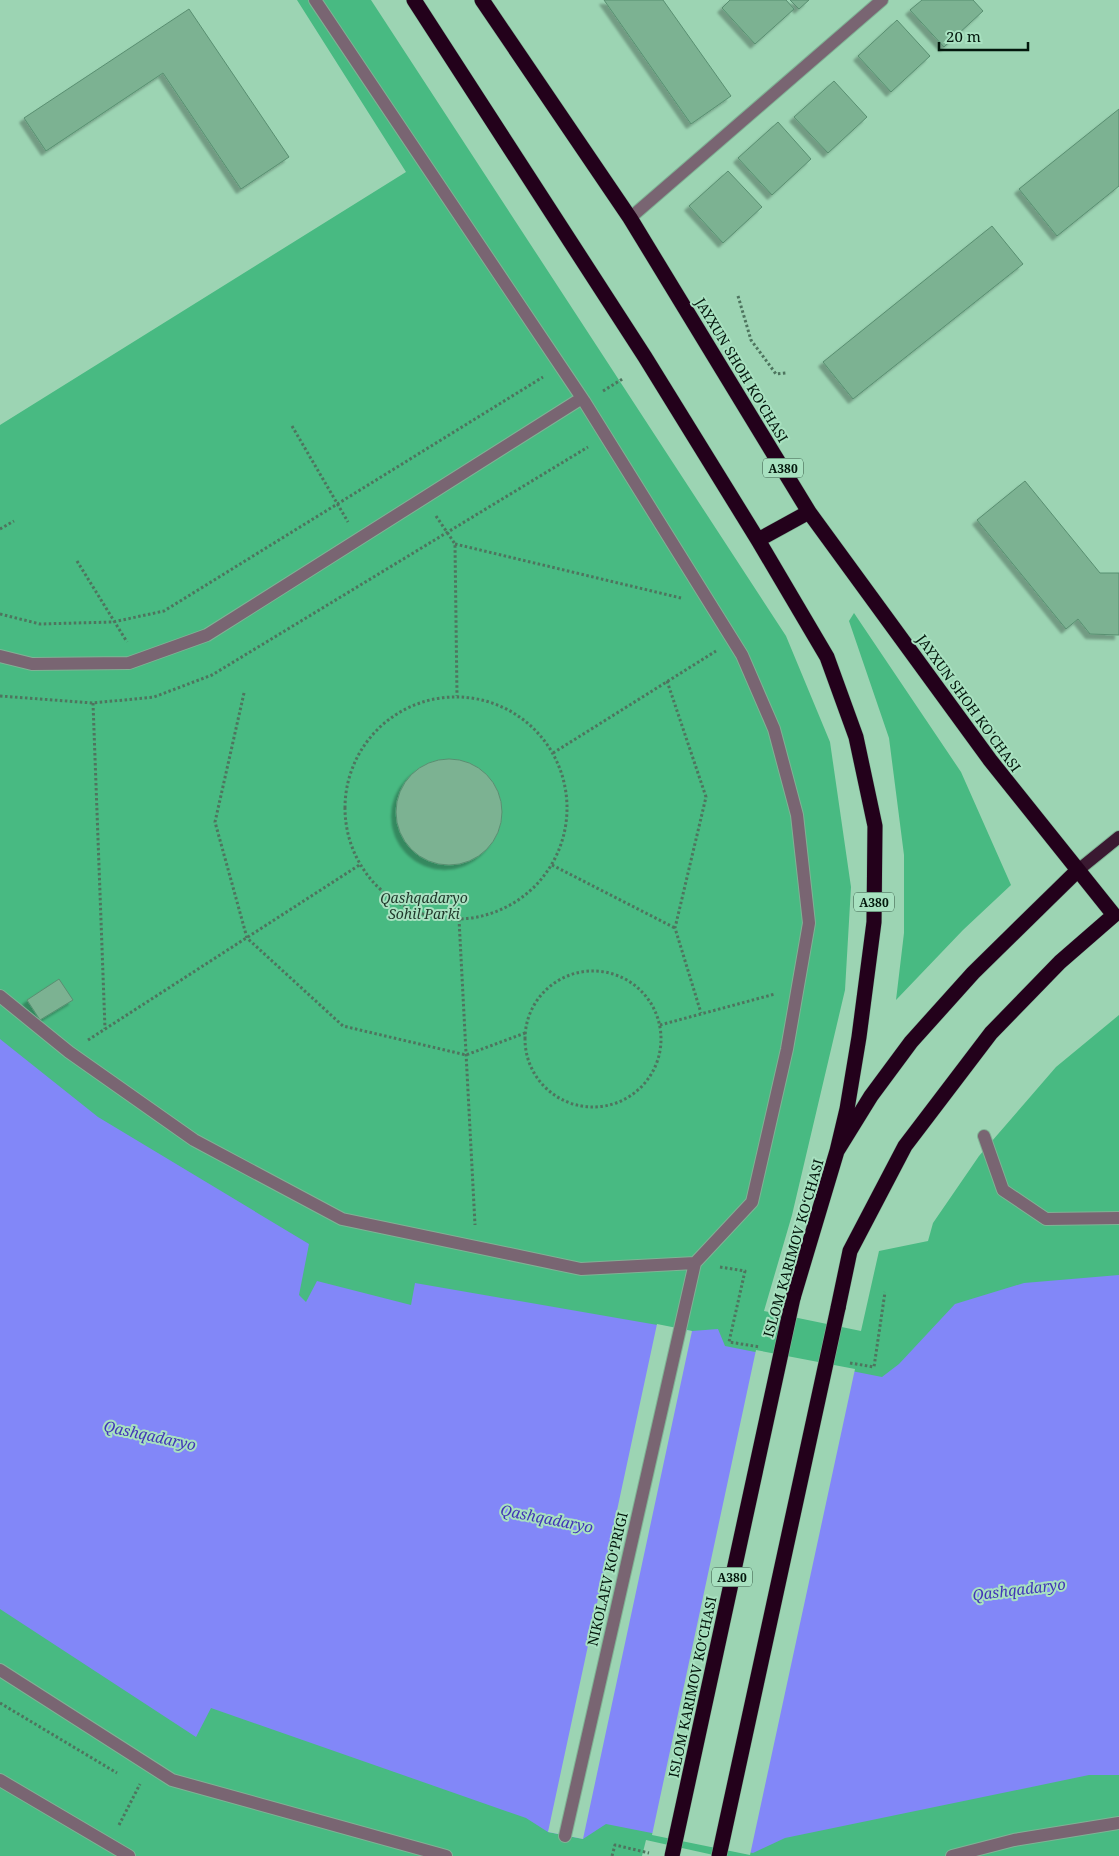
<svg xmlns="http://www.w3.org/2000/svg" width="1119" height="1856" viewBox="0 0 1119 1856" font-family="'Noto Serif',serif">
<defs>
<filter id="shadow"><feDropShadow dx="-4.5" dy="4.5" stdDeviation="1" flood-color="#0004"/></filter>
</defs>
<rect width="100%" height="100%" fill="#9cd4b3"/>
<path fill="#48ba82" d="M297,0H371L786,636L830,742L851,887L845,990L792,1215L764,1311L861,1331L879,1251L928,1241L933,1223L979,1156L1056,1067L1119,1015V1856H718L646,1840L642,1856H0V425L406,172Z
M854,613L961,772L1011,885L963,930L896,1000L904,933V855L889,738L849,621Z"/>
<path fill="#8287f8" d="M0,1039L98,1117L309,1244L299,1295L306,1302L317,1281L411,1305L415,1283L692,1331L718,1329L725,1346L882,1377L899,1364L955,1304L1024,1283L1119,1275V1775H1089L785,1838L753,1853L606,1824L583,1839L548,1832L526,1818L211,1708L196,1737L0,1609Z"/>
<path fill="#9cd4b3" d="M657,1324L692,1331L583,1839L548,1832Z
M756,1350L855,1369L750,1855L652,1835Z"/>
<path fill="#7bb292" stroke="#598f71" filter="url(#shadow)" d="M604,0H663L731,96L691,124Z
M730,0H786L794,9L755,44L722,8Z
M790,0H809L799,9Z
M922,0H973L983,11L944,47L910,10Z
M189,9L289,157L241,189L163,73L46,151L24,118Z
M897,20L930,56L891,92L858,56Z
M834,81L867,117L828,153L794,117Z
M1119,109V186L1057,236L1019,189Z
M778,122L811,159L772,195L738,158Z
M728,171L762,207L723,243L689,206Z
M992,226L1023,264L853,399L823,362Z
M1025,481L1100,573H1119V635L1090,634L1078,619L1066,629L977,520Z
M396 812a53 53 0 1 1 106 0a53 53 0 1 1-106 0Z
M59,979L73,1000L40,1020L27,1000Z"/>
<g fill="none" stroke-linecap="round" stroke-linejoin="round">
<defs>
<path id="minor" d="M315,0L584,401L742,655L774,729L797,815L809,923L787,1049L752,1202L695,1263L565,1836
M630,218L882,0
M0,656L32,664L129,663L207,635L582,398
M0,996L69,1052L194,1140L342,1219L581,1269L695,1263
M984,1136L1003,1190L1046,1219L1119,1218
M0,1670L172,1780L446,1856
M0,1780L129,1856
M952,1856L1014,1840L1119,1823"/>
<path id="major" d="M1077,871L1119,837"/>
<path id="highway" d="M414,0L645,357L758,540L827,657L856,737L875,826L874,922L859,1037L847,1109L837,1151
M482,0L630,218L809,512L990,760L1114,915L1060,962L991,1033L905,1146L850,1251L838,1308
M758,540L809,512
M793,1298L837,1151L871,1096L911,1042L973,973L1077,871"/>
</defs>
<use href="#minor" stroke="#80b295" stroke-width="14"/>
<use href="#major" stroke="#80b295" stroke-width="14"/>
<use href="#highway" stroke="#80b295" stroke-width="16"/>
<path stroke="#4e745e" stroke-width="3" stroke-dasharray="2.5 2.5" stroke-linecap="butt" d="M738,296L751,340L776,374L786,373
M603,391L624,378
M292,426L348,522
M436,516L455,544L457,696
M0,529L14,521
M455,544L681,598
M77,561L127,642
M0,614L40,624L113,622L164,611L543,377
M667,681L706,797L675,928L701,1013
M244,693L215,822L247,938L343,1026L466,1055L525,1033
M0,696L93,703L154,697L212,675L588,447
M345 808a111 111 0 1 1 222 0a111 111 0 1 1-222 0Z
M93,703L105,1029
M553,753L716,651
M552,865L675,928
M459,919L475,1225
M525 1039a68 68 0 1 1 136 0a68 68 0 1 1-136 0Z
M660,1025L775,994
M88,1040L361,864
M720,1267L745,1271L729,1342L760,1347
M850,1363L874,1367L885,1292
M0,1703L117,1773
M119,1825L140,1784
M612,1856L615,1845L649,1853"/>
<use href="#minor" stroke="#796572" stroke-width="12"/>
<use href="#major" stroke="#3a1931" stroke-width="12"/>
<use href="#highway" stroke="#23011b" stroke-width="15"/>
<defs>
<path id="highway-bridge" d="M672,1856L793,1298
M719,1856L838,1308"/>
</defs>
<use href="#highway-bridge" stroke="#80b295" stroke-width="16" stroke-linecap="butt"/>
<use href="#highway-bridge" stroke="#23011b" stroke-width="15"/>
</g>
<g text-anchor="middle" dominant-baseline="central" stroke-width="4" stroke-linejoin="round" paint-order="stroke">
<g fill="#a8e1c0" stroke="#345442" stroke-width="1">
<rect x="763" y="458.5" width="40" height="19" rx="4"/>
<rect x="854" y="892.5" width="40" height="19" rx="4"/>
<rect x="712" y="1567.5" width="40" height="19" rx="4"/>
</g>
<g font-size="12" font-weight="bold" fill="#03170c">
<text x="783" y="468">A380</text>
<text x="874" y="902">A380</text>
<text x="732" y="1577">A380</text>
</g>
<g font-size="14" fill="#03170c" stroke="#a8e1c0">
<text transform="translate(742 370) rotate(59)">JAYXUN SHOH KO'CHASI</text>
<text transform="translate(969 703) rotate(54)">JAYXUN SHOH KO'CHASI</text>
<text transform="translate(793 1248) rotate(-74)">ISLOM KARIMOV KO‘CHASI</text>
<text transform="translate(607 1579) rotate(-77)">NIKOLAEV KO‘PRIGI</text>
<text transform="translate(692 1687) rotate(-78)">ISLOM KARIMOV KO‘CHASI</text>
</g>
<g font-size="14" font-style="italic" fill="#1f372a" stroke="#a8e1c0">
<text x="424" y="897">Qashqadaryo<tspan x="424" dy="16">Sohil Parki</tspan></text>
</g>
<g font-size="15" font-style="italic" fill="#4235b7" stroke="#a8e1c0">
<text transform="translate(150 1435) rotate(12)">Qashqadaryo</text>
<text transform="translate(547 1518) rotate(11)">Qashqadaryo</text>
<text transform="translate(1019 1589) rotate(-7)">Qashqadaryo</text>
</g>
</g>
<path d="M939 42v8h89v-8" fill="none" stroke="#03170c" stroke-width="2.5"/>
<text x="946" y="42" font-size="15" fill="#03170c" stroke="#a8e1c0" stroke-width="4" paint-order="stroke">20 m</text>
</svg>
